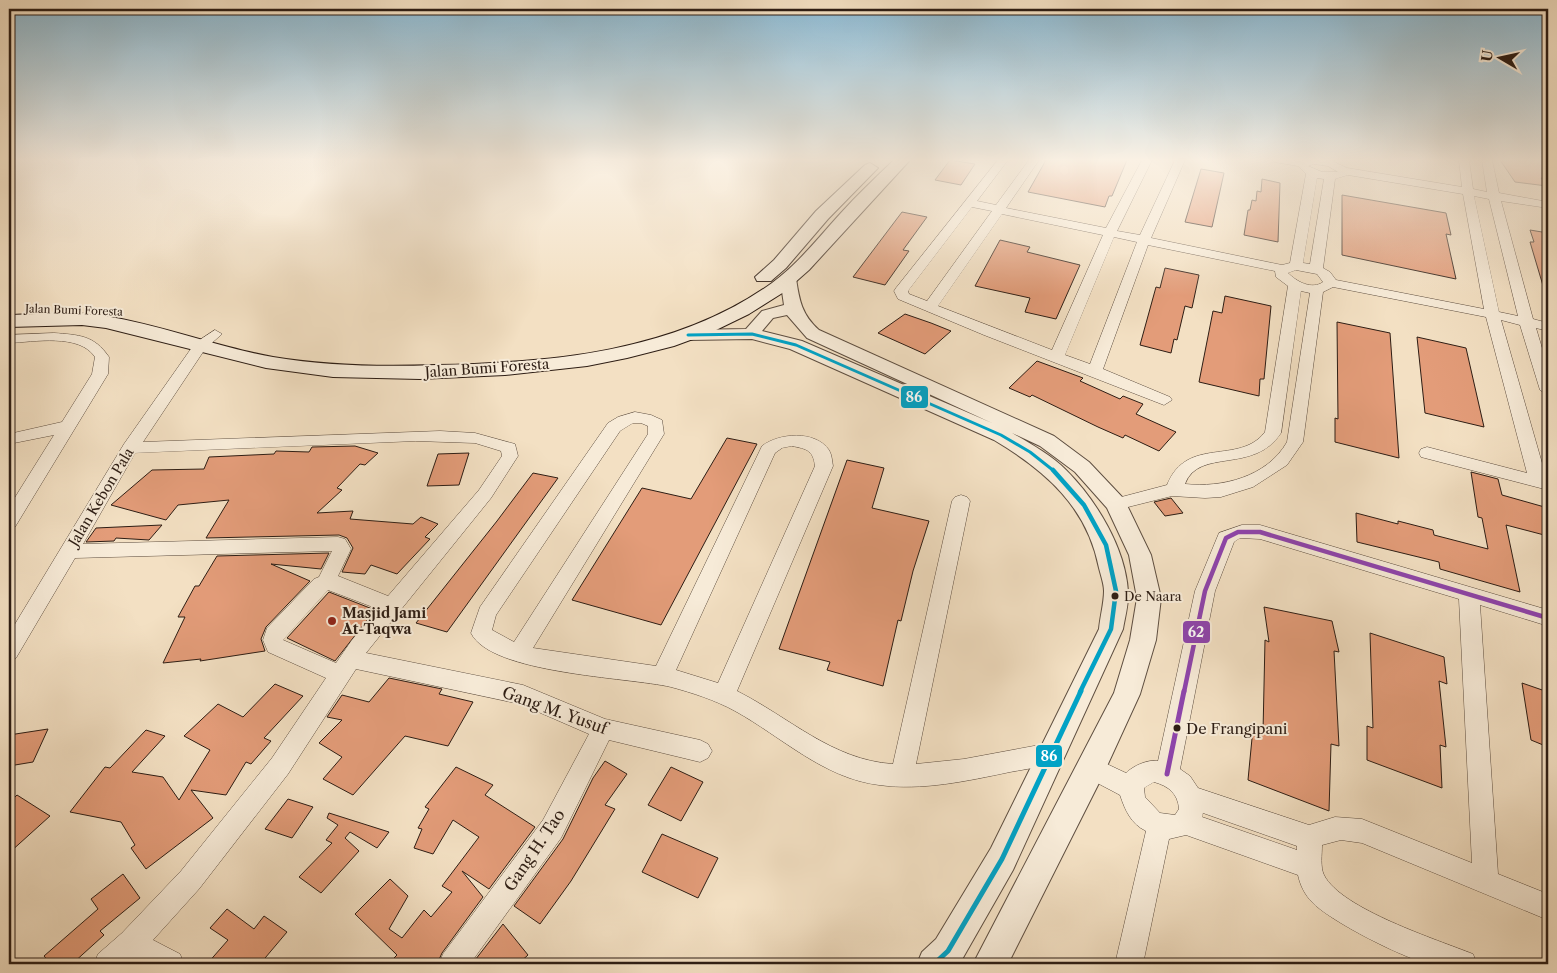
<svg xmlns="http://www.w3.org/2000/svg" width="1557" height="973" viewBox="0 0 1557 973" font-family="'Libre Caslon Text',serif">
<rect width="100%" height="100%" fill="#f3e0c3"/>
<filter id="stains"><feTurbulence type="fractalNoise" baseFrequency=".004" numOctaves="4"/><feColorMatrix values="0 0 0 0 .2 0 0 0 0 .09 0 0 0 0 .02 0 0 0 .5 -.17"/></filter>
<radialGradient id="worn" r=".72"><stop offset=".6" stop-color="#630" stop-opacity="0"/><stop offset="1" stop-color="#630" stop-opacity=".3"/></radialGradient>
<path fill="#e39c79" stroke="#2d1d14" d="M950,160L975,164L961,185L935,180Z
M1046,160H1127L1112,196H1109L1105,207L1028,192Z
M1500,160H1548V179L1541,178L1547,186L1515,182Z
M1201,169L1224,173L1212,227L1185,222Z
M1262,179L1280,183L1278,242L1244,235L1248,210H1250L1252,200L1256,201L1257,191L1261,192Z
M1342,195L1446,213L1451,235L1446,234L1456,279L1342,255Z
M902,212L927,217L903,250L909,251L885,285L853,277Z
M1530,230L1548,233V288L1544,289L1530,242H1534Z
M1000,240L1030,247L1027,252L1080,265L1056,319L1025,312L1030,298L975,286Z
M1165,268L1199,275L1192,308L1185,306L1177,340L1174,339L1171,353L1140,345L1156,287L1160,288Z
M1225,296L1271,306L1264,379H1260L1259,396L1199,382L1213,311L1222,313Z
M905,314L931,323L951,331L925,354L878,333Z
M1337,322L1390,333L1399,458L1335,442V418L1338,419Z
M1417,337L1466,348L1484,427L1425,413Z
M1037,361L1083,378L1080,381L1120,399L1123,396L1143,404L1136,414L1176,432L1159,451L1125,435L1123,438L1098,427L1032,395L1030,397L1009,388Z
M727,438L757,444L661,625L572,600L642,488L691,499Z
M355,446L378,453L365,465L360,464L337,488L342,490L317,513L353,511L350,519L413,524L421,517L438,524L425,537L430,539L397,574L371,565L365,574L342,572L353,548L347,538L339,535L206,538L229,500L178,505L166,520L111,505L152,470L204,469L209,457L274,454L276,451L309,452L312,447Z
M469,453L459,485L427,486L438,454Z
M847,460L884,468L872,508L929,521L913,571L901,621L898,620L883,686L827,670L830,662L779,649Z
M1471,472L1498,479L1502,495L1548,508V536L1506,525L1520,592L1440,569L1439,562L1357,542L1356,513L1398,524V521L1433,530L1434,535L1488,549L1482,518L1478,517Z
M533,473L558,478L447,632L416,623L497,521Z
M1171,498L1183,513L1165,516L1154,502Z
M162,525L149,540L116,538L114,541L86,542L96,528Z
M329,553L321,569L271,564L310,581L266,627L261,639L265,651L200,661L201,659L163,663L185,617H178L195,586H199L217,556Z
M329,592L375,610L335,661L287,638Z
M1264,607L1332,621L1339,652L1334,651L1339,746L1331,744L1329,811L1248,780L1253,728L1263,732L1265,640L1269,642Z
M1370,633L1444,657L1447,684L1439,681L1446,747L1440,745L1442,788L1367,760V726L1373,728Z
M389,678L442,689L439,694L473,702L448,746L405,736L353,795L323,779L342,757L319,743L342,720L327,717L342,695L369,702Z
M1522,683L1548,692V747L1531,740Z
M275,684L303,696L264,738L271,741L251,764L246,762L226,795L191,790L213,818L146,869L131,848L135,845L121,822L70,812L105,767L110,768L146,730L165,736L132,772L163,777L179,800L210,750L184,736L218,704L243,717Z
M48,729L33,762L9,766V735Z
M605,761L627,774L605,805L615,809L571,881L540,924L514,906L563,839L593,778Z
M456,767L493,785L485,795L535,827L489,889L462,871L483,897L442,953L437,964H388L397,955L355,914L390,879L408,896L389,929L402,938L424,910L431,917L452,892L442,886L479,837L453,820L433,854L414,848L422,829L418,828L429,809L425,807Z
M671,767L703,782L681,821L648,805Z
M17,795L50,816L9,853V803Z
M288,799L313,807L292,838L265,829Z
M329,813L389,832L377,848L350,832L345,838L359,851L321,893L299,877L332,843L326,840L338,825L327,818Z
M662,834L718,858L698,898L642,872Z
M123,874L140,898L100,931L104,935L72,964H51L44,956L98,909L91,899Z
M227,909L254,929L264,916L287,932L260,964H207L228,940L210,928Z
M503,924L528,955L518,964H472Z"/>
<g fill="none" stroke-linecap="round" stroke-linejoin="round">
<defs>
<path id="minor" d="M998,160H1008L977,201L996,205L1029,160H1039L1006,208L1106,228L1142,160H1152L1117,231L1140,235L1175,160H1185L1151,238L1282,265L1290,263L1306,174L1298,166L1274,162L1273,160H1330L1347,168L1462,187L1459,160H1469L1473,189L1487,192L1482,160H1492L1499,193L1548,202V208L1501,201L1533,319L1548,323V331L1536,328L1548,368V395L1540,390L1520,325L1501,320L1546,477L1548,478V490L1421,457L1419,453L1421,449L1427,447L1527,473L1486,317L1333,287L1323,292L1303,442L1287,465L1253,487L1221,497L1205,498L1172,496L1116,510L1110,508L1107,504L1110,500L1167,485C1187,435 1239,466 1265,432L1288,286L1276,277L1275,271L1148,245L1103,369L1170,397L1172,400L1164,405L984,335L898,299L894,291L896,288ZM1314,164L1328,166L1338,172H1322L1308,166ZM1348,175L1463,194L1484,309L1336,280L1330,272L1323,268L1335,179ZM1317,178L1324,179L1310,264L1303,263ZM1474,196L1489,199L1518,316L1499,312ZM972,207L992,211L927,301L909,294L908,291ZM1002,214L1103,235L1052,350L938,306ZM1114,237L1137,242L1090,364L1065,355ZM1296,270L1317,274L1323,282C1312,290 1297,282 1288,273ZM1301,291L1310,293L1287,442C1267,477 1222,488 1185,484C1199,447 1254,475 1281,433Z
M215,330L222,334L205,349L143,442L440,431L475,433L515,444L518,456L491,498L366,653L523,685L605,719L700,740L708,744L712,751L708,758L700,762L609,740L561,838L470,964H439L443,954L543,820L589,734L520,704L356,669L288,774L199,889L153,940L180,954L184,964H143L134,959L128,964H94L98,954L122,933L181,871L272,758L326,678L268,652L263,640L267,628L314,579L319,577L332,551L75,558L16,658L9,661V634L124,444L195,343ZM416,441L475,443L501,451L502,456L479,490L388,596L338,576L351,549L345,539L338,537L83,544L135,453ZM328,590L378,609L352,640L336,663L283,640Z
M54,333C79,335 94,335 109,357L108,374L15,527L9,529V507L54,435L9,444V434L62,422L92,374L95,357C79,333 34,342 9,343V335Z
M635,412L651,415L662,420L664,434L533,648L656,666L762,446C779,433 815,430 829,450C832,455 832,461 833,466L737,691C789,717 832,760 893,764L952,501L955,497L961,495L967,497L970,501L916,764L964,759L1050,743L1058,746L1062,754L1058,762C1043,767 1026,769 1010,772C967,781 922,791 879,785C823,778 782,737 735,711C715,700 693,693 671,687C627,677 491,674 471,633L480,607L608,423L618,417ZM633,423H641L648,426V434L514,642L492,630L496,615L620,431ZM792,446C807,449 813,450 815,466L718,683L676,670L775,453L782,448Z
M1242,525H1260L1548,610V626L1480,605L1498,874L1548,894V920L1362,843L1341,840L1322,845C1322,854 1320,867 1324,875C1341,909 1438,940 1473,954L1477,964C1463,965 1445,966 1431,964C1408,961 1328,920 1312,902C1305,895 1300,885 1298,875L1186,835L1169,839L1143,964H1115L1146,831C1131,824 1125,810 1120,795L1084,776L1080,768L1084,760L1092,757L1126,773C1133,766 1148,759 1158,761L1195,591L1219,533ZM1240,538L1260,539L1459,599L1472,863L1362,819L1335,817L1309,825L1198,788L1190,776L1180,769L1215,591L1234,542ZM1154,782C1169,786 1178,794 1179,809L1175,815L1160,813L1145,797L1144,788ZM1203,813L1297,846V850L1202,817Z"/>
<path id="tertiary" d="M788,273L796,278C799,300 802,315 819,330L1054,436L1089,462L1124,499L1151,555L1161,598L1156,640L1140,694L1102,777L1008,964H973L1114,693L1130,640L1137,598L1129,555L1107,508L1075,472L1040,446L1012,433C1031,444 1051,455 1066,470C1096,500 1125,547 1128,591C1129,603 1125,617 1123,629L1013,870L960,963L917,964L922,952L936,939L991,848L1099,629C1100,617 1104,603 1104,591C1104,584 1101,576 1099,568C1087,507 1046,471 994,440L790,349L752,339L688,340L682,339L679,335L682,331L688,330L746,329L762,311L784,305L780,278ZM787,315L807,338L992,423L802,341L762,331L773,318Z"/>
<path id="secondary" d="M894,160H910L809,270L784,292L749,314L712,332L674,346L627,358L587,366L505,375L420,379L333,377L266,368L106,328L82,325L9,327V315C41,314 73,311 105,316C162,325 216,347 273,357C327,366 382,367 436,365C551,363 676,352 772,283C798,264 818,238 840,214C857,195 875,178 894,160Z
M870,163L878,168L875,171L828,219L786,268L771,281H757L755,277L774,260L816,211L865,165Z"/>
</defs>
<use href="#minor" stroke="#5e4e40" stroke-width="1"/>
<use href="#tertiary" stroke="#5e4e40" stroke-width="2"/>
<use href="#secondary" stroke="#2d1d14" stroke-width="2"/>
<use href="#minor" fill="#f7ebd8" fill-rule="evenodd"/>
<use href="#tertiary" fill="#f7ebd8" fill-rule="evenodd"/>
<use href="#secondary" fill="#f7ebd8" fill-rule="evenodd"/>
<defs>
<path id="bus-1-far2" d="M688,335L752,334L796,345L1001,435L1030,452L1054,471"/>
<path id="bus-1-far1" d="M1053,470L1084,505L1106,545L1116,591L1111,629L1080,692"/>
<path id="bus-1" d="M934,964L948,951L1002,859L1081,691"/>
<path id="bus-2-far1" d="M1184,692L1205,591L1226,538L1238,532H1260L1548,618"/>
<path id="bus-2" d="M1167,774L1184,691"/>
</defs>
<use href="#bus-1-far2" stroke="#f7ebd8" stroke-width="6"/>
<use href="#bus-1-far1" stroke="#f7ebd8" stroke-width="8"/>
<use href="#bus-1" stroke="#f7ebd8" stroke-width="9"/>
<use href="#bus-2-far1" stroke="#f7ebd8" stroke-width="8"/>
<use href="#bus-2" stroke="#f7ebd8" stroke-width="9"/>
<use href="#bus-1-far2" stroke="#02a2c5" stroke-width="3"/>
<use href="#bus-1-far1" stroke="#02a2c5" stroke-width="4.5"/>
<use href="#bus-1" stroke="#02a2c5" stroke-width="5"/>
<use href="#bus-2-far1" stroke="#8e44ad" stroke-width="4.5"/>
<use href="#bus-2" stroke="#8e44ad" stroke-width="5"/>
</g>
<linearGradient id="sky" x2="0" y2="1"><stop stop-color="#89b8d2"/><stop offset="0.54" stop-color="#faf1e4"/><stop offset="1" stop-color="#faf1e4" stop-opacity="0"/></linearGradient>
<rect width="1557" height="296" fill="url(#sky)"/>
<g fill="#2d1d14" stroke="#f7ebd8" stroke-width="2">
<circle cx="1115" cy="596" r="4.5"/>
<circle cx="1177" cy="728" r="4.5"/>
</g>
<circle fill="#8f2418" stroke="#f7ebd8" stroke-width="2" cx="332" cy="621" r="5"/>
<g text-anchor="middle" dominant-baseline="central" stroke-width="4" stroke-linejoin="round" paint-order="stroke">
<g font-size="11" fill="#2d1d14" stroke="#f7ebd8">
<text transform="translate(74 310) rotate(2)">Jalan Bumi Foresta</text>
</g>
<g font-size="13" fill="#2d1d14" stroke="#f7ebd8" text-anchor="start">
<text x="1124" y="596">De Naara</text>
</g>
<g font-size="14" fill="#2d1d14" stroke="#f7ebd8">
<text transform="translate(487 368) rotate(-4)">Jalan Bumi Foresta</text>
<text transform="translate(101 497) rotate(-59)">Jalan Kebon Pala</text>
</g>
<g font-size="14" font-weight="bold" fill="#2d1d14" stroke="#f7ebd8" text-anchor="start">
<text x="342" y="613">Masjid Jami<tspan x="342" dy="16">At-Taqwa</tspan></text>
</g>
<g font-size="15" fill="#2d1d14" stroke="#f7ebd8" text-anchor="start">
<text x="1186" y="728">De Frangipani</text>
</g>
<g font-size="16" fill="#2d1d14" stroke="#f7ebd8">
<text transform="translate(555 710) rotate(20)">Gang M. Yusuf</text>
<text transform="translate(534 850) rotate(-56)">Gang H. Tao</text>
</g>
</g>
<g stroke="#f7ebd8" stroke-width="2">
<rect x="900" y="385" width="29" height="24" rx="5" fill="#02a2c5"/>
<rect x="1182" y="620" width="29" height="24" rx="5" fill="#8e44ad"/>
<rect x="1035" y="744" width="28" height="24" rx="5" fill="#02a2c5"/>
</g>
<g font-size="14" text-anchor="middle" font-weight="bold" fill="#fff">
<text x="914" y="402">86</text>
<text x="1196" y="637">62</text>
<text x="1049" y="761">86</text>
</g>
<rect width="1557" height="973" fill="none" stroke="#f3e0c3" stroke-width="30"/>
<rect x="10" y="10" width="1537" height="953" fill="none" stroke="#2d1d14" stroke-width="2.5"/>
<rect x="15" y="15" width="1527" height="943" fill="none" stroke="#2d1d14"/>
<g transform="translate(1500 58) rotate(279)" stroke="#f7ebd8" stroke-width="4" paint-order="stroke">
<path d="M0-4L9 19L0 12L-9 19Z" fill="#2d1d14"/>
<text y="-8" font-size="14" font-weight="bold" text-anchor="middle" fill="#2d1d14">U</text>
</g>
<rect width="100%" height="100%" filter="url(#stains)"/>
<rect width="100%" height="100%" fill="url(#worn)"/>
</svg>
